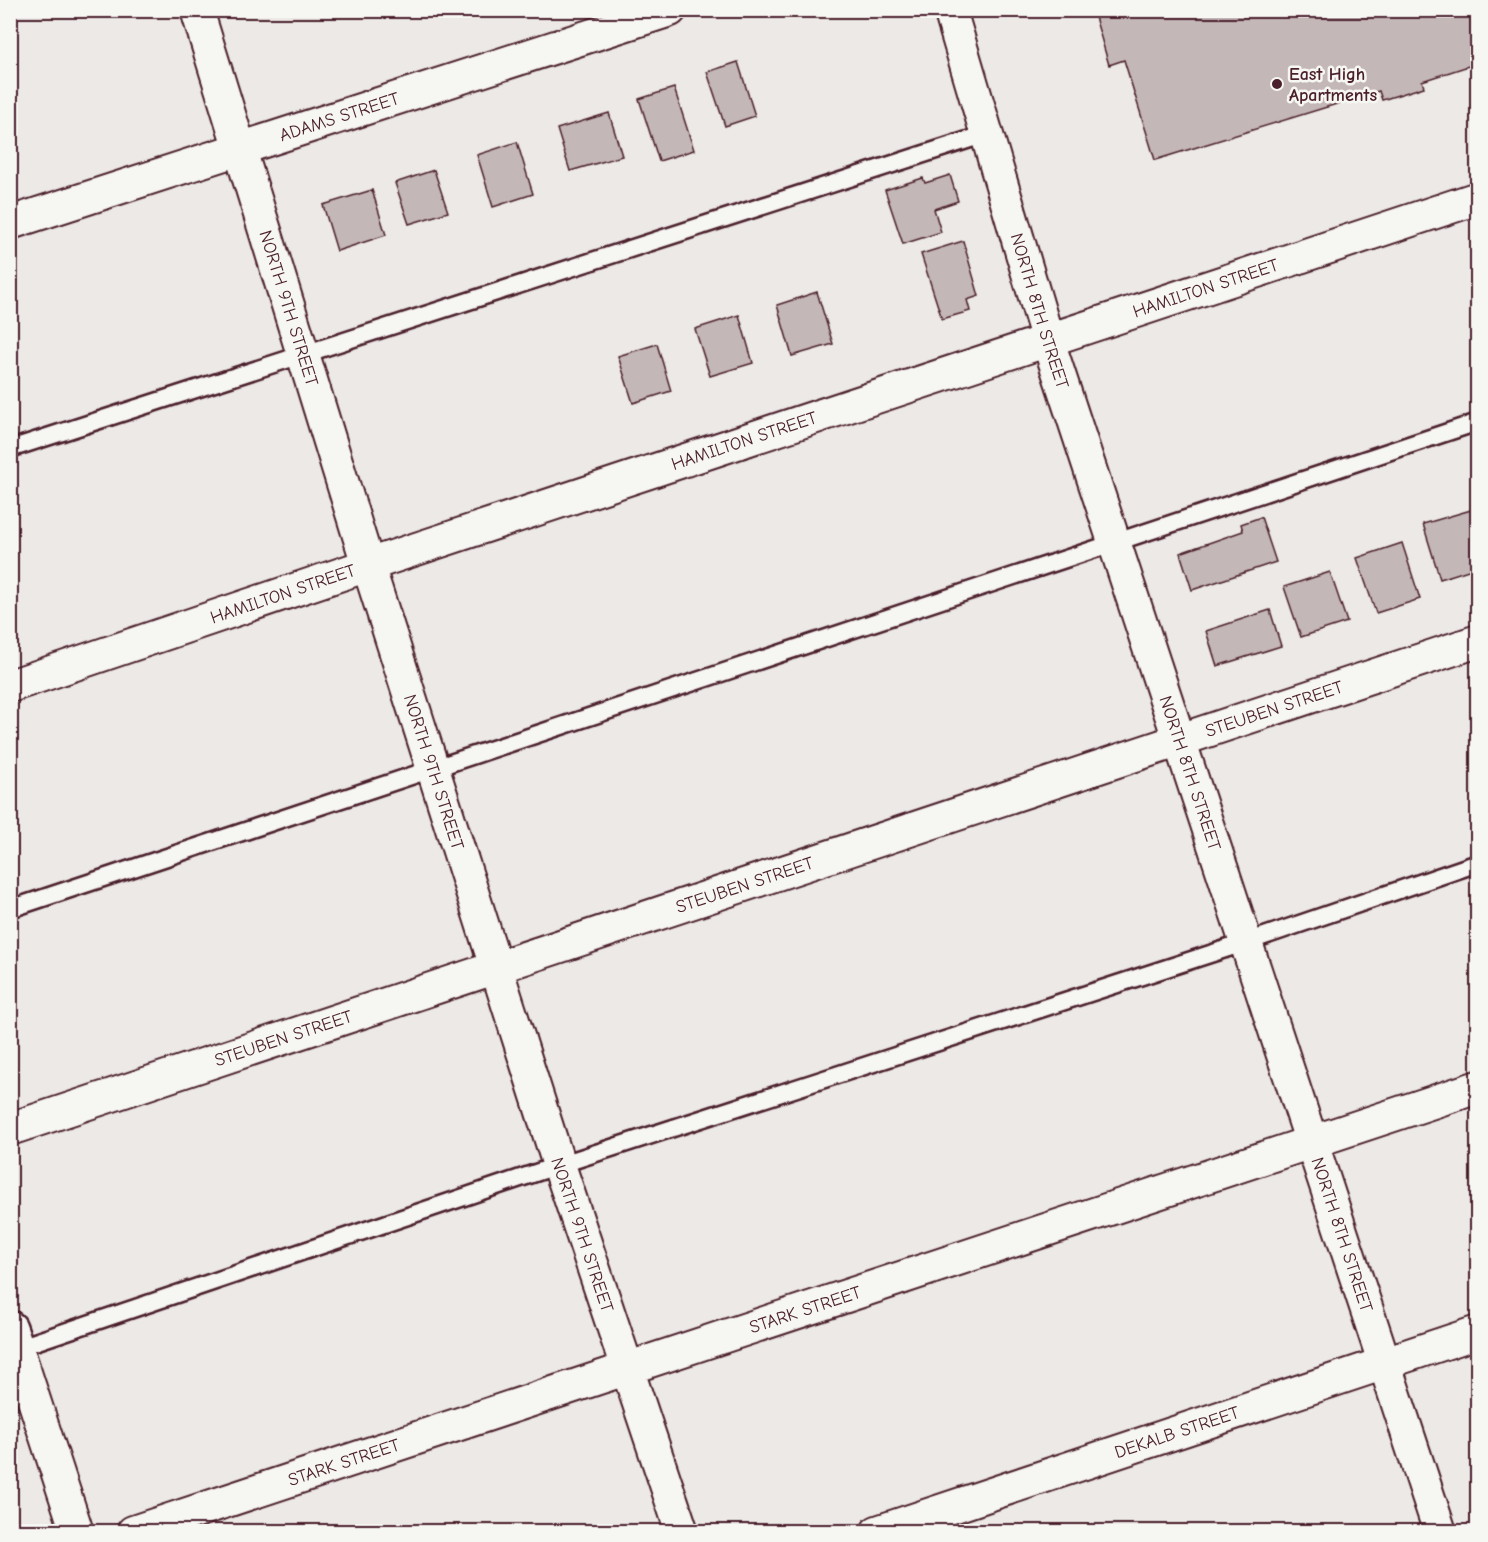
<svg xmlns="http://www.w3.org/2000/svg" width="1488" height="1542" viewBox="0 0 1488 1542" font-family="'Comic Neue',sans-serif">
<rect width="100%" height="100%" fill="#ece9e6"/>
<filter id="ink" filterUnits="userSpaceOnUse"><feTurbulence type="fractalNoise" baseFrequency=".0167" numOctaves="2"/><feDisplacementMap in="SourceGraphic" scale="12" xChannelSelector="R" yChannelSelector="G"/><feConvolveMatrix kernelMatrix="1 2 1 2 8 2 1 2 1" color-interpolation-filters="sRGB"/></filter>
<g filter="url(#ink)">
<path fill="#c4b7b7" stroke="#4a1f2b" stroke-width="1.5" d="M1093,10H1478V63L1422,81L1424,87L1382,100L1379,91L1155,160L1124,60L1109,65Z
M738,62L755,116L725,126L707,72Z
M674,88L694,150L659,161L639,99Z
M609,113L622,156L570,171L557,129Z
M517,142L533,194L493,207L477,155Z
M434,170L448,212L409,224L395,183Z
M950,175L958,201L934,209L941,232L903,244L885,190L923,178L925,183Z
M372,190L386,235L337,251L323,205Z
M963,241L979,296L967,300L970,311L942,319L921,254Z
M817,292L833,344L792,356L777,305Z
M739,315L753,363L710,376L695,329Z
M657,344L671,391L633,403L618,356Z
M1471,510L1478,531V567L1440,579L1423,524Z
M1261,517L1276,562L1192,590L1180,553L1243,531L1241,524Z
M1402,543L1420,599L1376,613L1357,558Z
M1330,572L1347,622L1301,637L1284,587Z
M1270,610L1281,646L1217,666L1206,631Z"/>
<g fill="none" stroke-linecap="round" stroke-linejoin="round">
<defs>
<path id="lane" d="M10,449L986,134
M10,909L1478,422
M11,1350L559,1165L1247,942L1478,863"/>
<g id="street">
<path id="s1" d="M197,10L368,565L559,1165L682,1532"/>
<path id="s2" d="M950,10L1048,341L1440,1532"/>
<path id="s3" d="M10,223L670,10"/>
<path id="s4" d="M10,686L368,565L1478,198"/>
<path id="s5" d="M10,1129L1478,641"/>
<path d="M17,1348L77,1532"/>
<path id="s6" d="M133,1532L1478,1087"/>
<path id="s7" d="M877,1532L1478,1332"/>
</g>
<path id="secondary" d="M10,1328L17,1348"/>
</defs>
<use href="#lane" stroke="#4a1f2b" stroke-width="21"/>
<use href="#street" stroke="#4a1f2b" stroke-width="36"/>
<use href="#secondary" stroke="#4a1f2b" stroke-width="38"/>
<use href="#lane" stroke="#f6f6f2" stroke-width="16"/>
<use href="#street" stroke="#f6f6f2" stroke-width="32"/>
<use href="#secondary" stroke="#f6f6f2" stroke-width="33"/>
</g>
</g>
<circle fill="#4a1f2b" stroke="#f6f6f2" stroke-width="2" cx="1277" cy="84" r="6"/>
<g text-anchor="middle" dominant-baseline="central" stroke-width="5" stroke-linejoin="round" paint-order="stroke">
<g font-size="18" font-weight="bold" fill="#4a1f2b" stroke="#f6f6f2" text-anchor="start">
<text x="1289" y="74">East High<tspan x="1289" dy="21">Apartments</tspan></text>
</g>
<g font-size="18" fill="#4a1f2b" stroke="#f6f6f2">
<text stroke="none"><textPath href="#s3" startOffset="346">ADAMS STREET</textPath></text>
<text stroke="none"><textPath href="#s4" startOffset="1260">HAMILTON STREET</textPath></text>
<text stroke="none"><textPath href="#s1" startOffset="312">NORTH 9TH STREET</textPath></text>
<text stroke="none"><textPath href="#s2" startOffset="314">NORTH 8TH STREET</textPath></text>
<text stroke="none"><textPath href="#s4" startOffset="774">HAMILTON STREET</textPath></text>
<text stroke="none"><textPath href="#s4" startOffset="288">HAMILTON STREET</textPath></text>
<text stroke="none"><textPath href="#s5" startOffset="1332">STEUBEN STREET</textPath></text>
<text stroke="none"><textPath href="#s1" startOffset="798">NORTH 9TH STREET</textPath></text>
<text stroke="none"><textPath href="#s2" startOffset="800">NORTH 8TH STREET</textPath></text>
<text stroke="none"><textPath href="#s5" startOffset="774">STEUBEN STREET</textPath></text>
<text stroke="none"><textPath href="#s5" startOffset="288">STEUBEN STREET</textPath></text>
<text stroke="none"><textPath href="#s2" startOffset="1286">NORTH 8TH STREET</textPath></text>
<text stroke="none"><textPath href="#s1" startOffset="1284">NORTH 9TH STREET</textPath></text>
<text stroke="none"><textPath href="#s6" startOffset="708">STARK STREET</textPath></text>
<text stroke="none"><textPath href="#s7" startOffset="316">DEKALB STREET</textPath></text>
<text stroke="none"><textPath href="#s6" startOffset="222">STARK STREET</textPath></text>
</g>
</g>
<rect width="1488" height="1542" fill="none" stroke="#f6f6f2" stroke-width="36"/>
<rect x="18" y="18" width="1452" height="1506" fill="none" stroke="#4a1f2b" stroke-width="2" filter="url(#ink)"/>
</svg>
